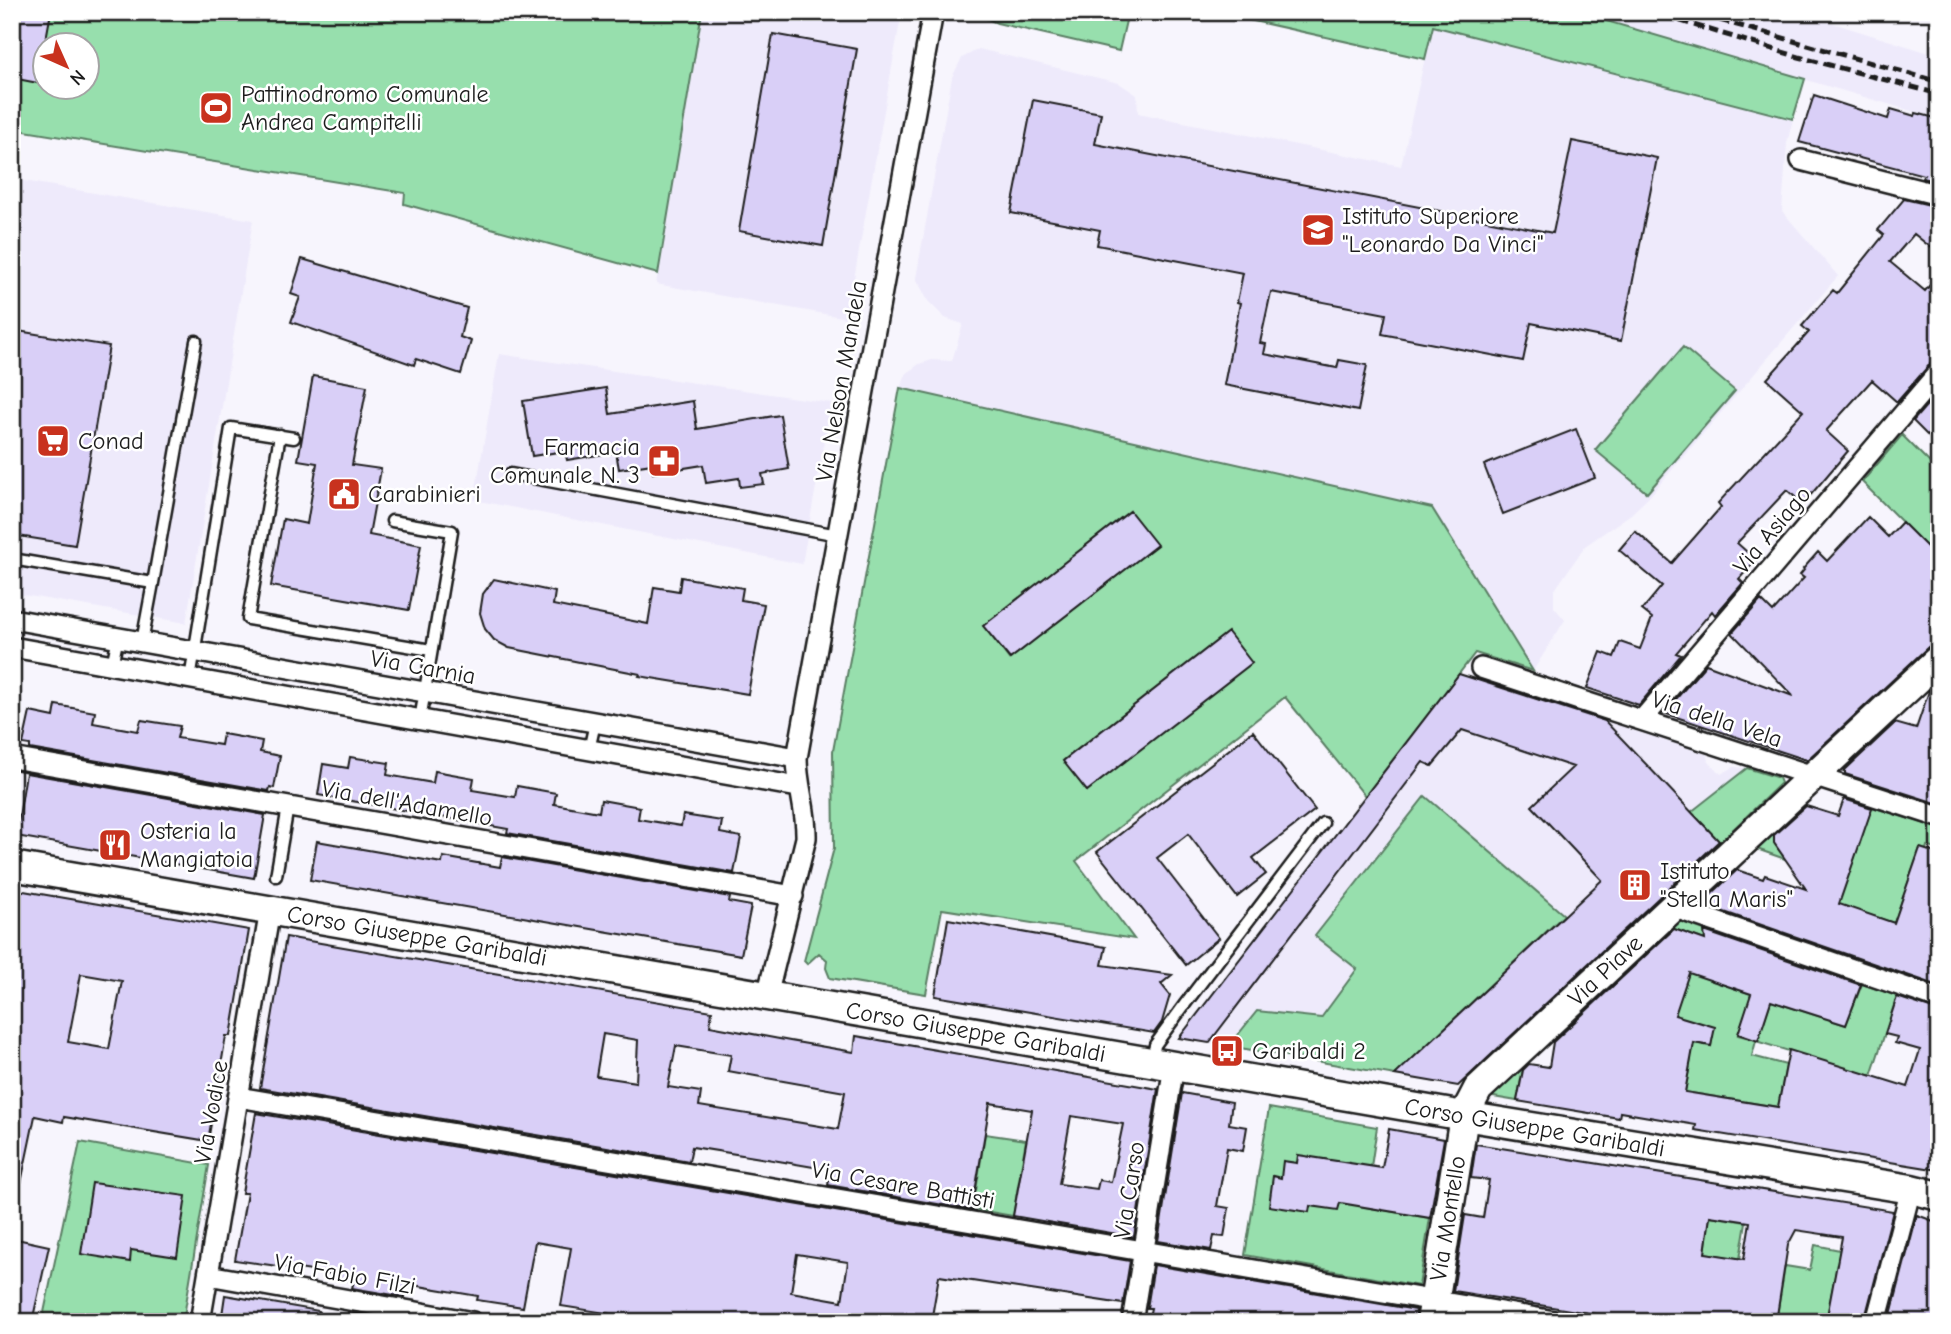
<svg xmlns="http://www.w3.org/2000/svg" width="1951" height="1334" viewBox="0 0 1951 1334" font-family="'Comic Neue',sans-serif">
<rect width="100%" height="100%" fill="#f7f5fd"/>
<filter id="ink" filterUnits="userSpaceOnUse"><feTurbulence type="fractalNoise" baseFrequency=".0143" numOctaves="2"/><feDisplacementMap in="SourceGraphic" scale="14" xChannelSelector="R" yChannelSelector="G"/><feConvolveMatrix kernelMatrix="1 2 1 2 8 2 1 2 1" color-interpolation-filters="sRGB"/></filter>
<g filter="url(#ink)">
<path fill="#eeeafb" d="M702,12H881L897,17L900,22L847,318L656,284Z
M1576,12H1797L1939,56V119Z
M1432,26L1793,119L1787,143L1782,211L1838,276L1648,498L1631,514L1585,546L1554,591V607L1565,620L1533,671L1432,508L900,388L906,374L919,364L932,360L952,361L963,324L945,318L928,301L916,278L952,77L962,58L979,49L1119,83L1137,95L1138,113L1401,166Z
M12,179L253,220L186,623L12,593Z
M499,354L831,403L802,564L474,500Z
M1459,674L1706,754L1709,762L1721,774L1734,767L1747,768L1779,778L1781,783L1458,1086L1179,1038Z"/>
<path fill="#97dfad" stroke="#5a7e64" stroke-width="2" fill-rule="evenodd" d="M12,12H702L658,274L404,204L405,193L12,129ZM46,46H88V88H46Z
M972,12H1128L1119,51L997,23Z
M1213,12H1576L1805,79L1793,119L1433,26L1425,59Z
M1683,347L1735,391L1647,493L1595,450Z
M900,388L1432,508L1533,671L1475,653L1365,796L1285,697L1076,861L1134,939L942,909L926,994L830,978L826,968L827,960L819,953L807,964L804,961L834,848L833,751ZM1130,511L1156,545L1009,659L984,626ZM1227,633L1087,791L1086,790L1064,760Z
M1902,435L1939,472V559L1862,482Z
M1747,768L1779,778L1781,783L1720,842L1691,812Z
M1425,796L1564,915L1395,1075L1229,1046L1257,1011L1321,1018L1357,969L1315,936Z
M1872,807L1939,828V850L1927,846L1926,850L1920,848L1894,923L1827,901L1847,879Z
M1775,829L1774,843L1785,859L1754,848Z
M1676,920L1727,938L1713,981L1752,994L1738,1035L1746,1037L1751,1021L1763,1025L1771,1001L1846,1025L1862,984L1897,996L1871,1076L1756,1041L1752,1056L1786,1065L1778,1107L1685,1092L1691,1059L1633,1033L1711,1046L1714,1028L1600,992L1613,980L1679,1001L1700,938L1669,927Z
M1524,1063L1517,1101L1488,1096Z
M1269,1108L1377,1127L1365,1207L1430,1218L1419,1286L1245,1255Z
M985,1134L1026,1140L1013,1216L973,1209Z
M80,1142L209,1165L183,1322H42Z
M1710,1216L1746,1222L1740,1259L1705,1253Z
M1815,1245L1840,1250L1826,1322H1776L1785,1266L1810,1270Z"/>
<path fill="#d9cff7" stroke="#1c1c1c" stroke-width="2" fill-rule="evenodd" d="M12,12H51L38,83L12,78Z
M773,34L857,49L823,246L739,231Z
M1814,95L1888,119L1891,109L1915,116L1916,113L1939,119V182L1922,178L1924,175L1799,142Z
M1033,100L1101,113L1095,144L1553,233L1572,141L1657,158L1621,341L1531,323L1523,361L1382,334L1386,314L1271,292L1260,343L1266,344L1264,354L1337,368L1339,360L1367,365L1358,411L1224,385L1240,303L1237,302L1243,273L1097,245L1100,230L1011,213Z
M1904,199L1939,207V254L1914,234L1890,262L1925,291L1939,274V360L1930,364L1897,402L1872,380L1826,431L1848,451L1803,504L1787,490L1737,543L1756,560L1739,579L1743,583L1715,615L1712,611L1676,653L1681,655L1639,705L1587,688L1601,652L1614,657L1620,642L1640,649L1652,618L1642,610L1662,586L1619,550L1635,531L1672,563L1721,507L1718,503L1803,411L1767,379L1809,332L1802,326L1833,290L1837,293L1884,235L1878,230Z
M302,259L467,308L460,337L471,341L461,374L416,359L414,365L291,322L300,297L291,294Z
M12,330L109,346L75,545L12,535Z
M313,376L367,386L352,465L381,469L369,535L421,545L409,610L271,586L283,519L307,524L317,463L298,460Z
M606,388L610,414L693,401L697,429L780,415L789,469L762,474L764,484L740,487L739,478L706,483L703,465L653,473L652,464L619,469L616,452L567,460L565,451L532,456L523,401Z
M1939,391V447L1913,421Z
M1576,429L1595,478L1503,514L1484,465Z
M1130,511L1157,545L1010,659L983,626Z
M1868,517L1888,537L1902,522L1939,559V640L1928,647L1807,760L1664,713L1706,664L1793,696L1732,633L1761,600L1773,612L1804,578L1800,575L1804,570L1803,569L1818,552L1827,561Z
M681,577L743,588L741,600L764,604L748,694L639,676L640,674L509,648L494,640L485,629L480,613L483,594L494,579L555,592L553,605L648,624L654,587L679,591Z
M1228,632L1252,663L1087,791L1063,761Z
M1459,674L1605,721L1719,841L1458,1086L1395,1075L1602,880L1532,806L1573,767L1462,730L1432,766L1423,762L1209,1043L1179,1038Z
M1939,682V804L1845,774V770L1895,723L1916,729L1929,691Z
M56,705L95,712L93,723L138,731L141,720L160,723L180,726L177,738L221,745L223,734L262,741L260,752L280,756L274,788L270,787L269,791L30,749V745L23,744L30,712L54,717Z
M1253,731L1315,810L1253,858L1266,874L1237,897L1188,834L1157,858L1219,938L1186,965L1097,852Z
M350,757L389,763L387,775L433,783L435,771L474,778L472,790L515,797L517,786L556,793L554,804L599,812L601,800L640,807L638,819L681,826L683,815L722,821L720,833L741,837L734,873L507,833L508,829L318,795L323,764L348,768Z
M26,773L265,815L254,878L16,836Z
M1844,799L1872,808L1839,904L1894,923L1920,848L1939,854V986L1701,904L1737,870L1763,879L1765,875L1806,889L1774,843V835L1806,806L1838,816Z
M317,841L442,863L443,857L500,867L502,857L730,897L729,902L751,906L741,955L310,880Z
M12,889L249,930L231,1036H226L208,1141L64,1117L63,1122L35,1116L21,1183L12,1182ZM81,974L122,981L109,1049L68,1042Z
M948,919L1106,947L1102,965L1172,975L1161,984L1170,995L1162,1022L1154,1033L935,996Z
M1674,929L1705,940L1704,931L1861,985L1846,1025L1771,1001L1758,1041L1738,1034L1751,994L1689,973L1675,1015L1715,1027L1711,1046L1694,1043L1685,1092L1778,1107L1789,1050L1908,1087L1920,1050L1895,1043L1897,1037L1885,1034L1897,997L1939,1011V1170L1695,1130L1696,1125L1620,1112L1619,1118L1517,1101L1523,1070L1529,1064L1549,1067L1553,1042Z
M286,937L712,1011L710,1026L790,1041L854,1052L856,1036L1158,1089L1134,1237L1013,1216L1032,1110L990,1103L972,1210L828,1185L831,1170L767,1159L692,1147L689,1161L260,1088ZM603,1034L638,1040L636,1082L596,1076ZM676,1046L731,1055L728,1071L845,1092L838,1129L699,1106L701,1092L668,1087ZM1071,1116L1123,1124L1111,1182L1099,1180L1097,1189L1059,1184Z
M1182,1093L1232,1102L1229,1124L1247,1127L1243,1151L1227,1148L1217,1206L1229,1208L1224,1237L1214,1236L1211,1250L1158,1241Z
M256,1113L1130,1261L1123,1304L939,1276L931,1322H644V1319L561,1306L571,1248L535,1242L523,1307L477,1300L478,1296L407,1284L405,1297L352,1288L354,1281L339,1279L340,1275L235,1260L247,1193H242ZM797,1254L848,1262L842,1301L791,1292Z
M1389,1129L1444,1139L1430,1218L1340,1203L1338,1210L1310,1206L1309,1212L1269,1206L1273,1176L1281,1178L1283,1161L1297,1163L1298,1155L1382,1168Z
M1476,1144L1893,1211L1864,1322H1826L1842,1237L1796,1230L1788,1245L1776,1322H1645L1453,1291L1465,1215L1483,1218L1489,1180L1471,1178ZM1710,1216L1750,1222L1744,1259L1705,1253Z
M92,1183L186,1196L177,1257L131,1250L130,1262L81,1254Z
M1917,1215L1939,1223V1322H1889Z
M12,1238L49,1246L32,1322H12Z
M1154,1265L1416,1310L1415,1322H1203L1183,1318V1322H1148L1151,1308H1147Z
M225,1295L319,1311L318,1322H221Z
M348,1312L400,1322H346Z
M1449,1316L1486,1322H1448Z"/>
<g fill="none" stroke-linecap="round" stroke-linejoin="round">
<defs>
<path id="lane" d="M280,435L248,619L431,650
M511,474L838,535
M392,521L452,531L420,720
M12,559L153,583L142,642
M153,583L196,341
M112,665L118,637
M190,679L231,428L294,438
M589,750L595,723
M276,876L288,807
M1153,1060L1155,1045L1185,1004L1323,823"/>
<path id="street" d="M1801,160L1939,195
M12,619L797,758
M12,647L798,787
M1481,668L1939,817
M1642,720L1939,372
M12,758L793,896
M1676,903L1684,911L1939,999
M767,996L806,838C807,810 797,786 797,758L933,12
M238,1097L1560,1322
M208,1275L473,1322
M200,1322L270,910
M1132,1322L1174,1066
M1876,1322L1911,1189"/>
<g id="secondary">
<path id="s1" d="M12,866L1464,1116L1911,1189L1939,1196"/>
<path id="s2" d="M1431,1322L1464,1116L1478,1089L1939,659"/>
</g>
</defs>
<use href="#lane" stroke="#1c1c1c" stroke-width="15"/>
<use href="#street" stroke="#1c1c1c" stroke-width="24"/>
<use href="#secondary" stroke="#1c1c1c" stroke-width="33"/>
<use href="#lane" stroke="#fff" stroke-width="10"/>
<use href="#street" stroke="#fff" stroke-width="19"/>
<use href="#secondary" stroke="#fff" stroke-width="28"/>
<path stroke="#1c1c1c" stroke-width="5" stroke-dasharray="10 5" stroke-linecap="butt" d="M1651,12L1799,57L1939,94
M1691,12L1939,82"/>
</g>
</g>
<defs>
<symbol id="stadium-square" viewBox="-11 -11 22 22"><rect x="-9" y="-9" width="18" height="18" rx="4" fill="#c8321e" stroke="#fff"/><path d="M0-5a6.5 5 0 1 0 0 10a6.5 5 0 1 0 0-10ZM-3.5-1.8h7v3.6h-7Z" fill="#fff"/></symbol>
<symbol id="school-square" viewBox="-11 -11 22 22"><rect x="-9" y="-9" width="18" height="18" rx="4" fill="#c8321e" stroke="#fff"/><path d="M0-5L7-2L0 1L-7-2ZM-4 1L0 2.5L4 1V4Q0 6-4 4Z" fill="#fff"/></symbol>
<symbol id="supermarket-square" viewBox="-11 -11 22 22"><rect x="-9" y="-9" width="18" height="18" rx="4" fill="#c8321e" stroke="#fff"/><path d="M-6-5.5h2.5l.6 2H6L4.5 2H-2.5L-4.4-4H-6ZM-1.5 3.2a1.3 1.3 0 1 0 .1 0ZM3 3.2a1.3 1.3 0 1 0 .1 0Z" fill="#fff"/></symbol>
<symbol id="pharmacy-square" viewBox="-11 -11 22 22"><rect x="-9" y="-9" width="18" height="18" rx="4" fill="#c8321e" stroke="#fff"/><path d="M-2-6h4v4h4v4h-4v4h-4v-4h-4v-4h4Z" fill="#fff"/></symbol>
<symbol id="civic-square" viewBox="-11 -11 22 22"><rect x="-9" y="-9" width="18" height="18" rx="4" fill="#c8321e" stroke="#fff"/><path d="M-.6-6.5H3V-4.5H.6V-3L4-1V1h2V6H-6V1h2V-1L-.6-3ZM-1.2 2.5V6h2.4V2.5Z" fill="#fff"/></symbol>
<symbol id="restaurant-square" viewBox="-11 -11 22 22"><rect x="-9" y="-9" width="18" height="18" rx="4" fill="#c8321e" stroke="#fff"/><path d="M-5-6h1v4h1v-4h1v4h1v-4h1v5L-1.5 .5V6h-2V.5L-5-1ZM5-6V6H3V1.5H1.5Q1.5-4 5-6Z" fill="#fff"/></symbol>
<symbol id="building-square" viewBox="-11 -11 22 22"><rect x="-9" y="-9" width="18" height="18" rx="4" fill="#c8321e" stroke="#fff"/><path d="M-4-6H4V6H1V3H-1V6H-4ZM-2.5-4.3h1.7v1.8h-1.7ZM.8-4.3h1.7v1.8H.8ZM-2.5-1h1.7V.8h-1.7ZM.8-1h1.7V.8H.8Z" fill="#fff"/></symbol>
<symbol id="bus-square" viewBox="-11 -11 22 22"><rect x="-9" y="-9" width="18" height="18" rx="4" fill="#c8321e" stroke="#fff"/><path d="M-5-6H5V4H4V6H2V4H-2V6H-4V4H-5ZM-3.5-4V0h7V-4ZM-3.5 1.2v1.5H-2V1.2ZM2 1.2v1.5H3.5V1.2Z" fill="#fff"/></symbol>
</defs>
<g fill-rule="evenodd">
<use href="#stadium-square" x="197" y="89" width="38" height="38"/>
<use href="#school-square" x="1299" y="211" width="38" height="38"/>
<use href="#supermarket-square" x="34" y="422" width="38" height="38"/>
<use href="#pharmacy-square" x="645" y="442" width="38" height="38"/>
<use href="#civic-square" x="325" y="475" width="38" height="38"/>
<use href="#restaurant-square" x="96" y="826" width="38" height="38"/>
<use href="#building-square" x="1616" y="866" width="38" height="38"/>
<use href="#bus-square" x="1208" y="1032" width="38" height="38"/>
</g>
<g text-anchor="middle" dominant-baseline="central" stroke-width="5" stroke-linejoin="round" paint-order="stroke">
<g font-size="24" fill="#1c1c1c" stroke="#fff" text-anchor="start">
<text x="241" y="94">Pattinodromo Comunale<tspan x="241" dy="28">Andrea Campitelli</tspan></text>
<text x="1342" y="216">Istituto Superiore<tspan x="1342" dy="28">"Leonardo Da Vinci"</tspan></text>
<text x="78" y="441">Conad</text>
<text x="640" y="447" text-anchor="end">Farmacia<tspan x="640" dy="28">Comunale N. 3</tspan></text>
<text x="368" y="494">Carabinieri</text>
<text x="140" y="831">Osteria la<tspan x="140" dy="28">Mangiatoia</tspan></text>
<text x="1660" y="871">Istituto<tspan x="1660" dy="28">"Stella Maris"</tspan></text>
<text x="1252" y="1051">Garibaldi 2</text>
</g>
<g font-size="24" fill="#1c1c1c" stroke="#fff">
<text transform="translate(841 381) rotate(-80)">Via Nelson Mandela</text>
<text transform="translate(1772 530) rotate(-50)">Via Asiago</text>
<text transform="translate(423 667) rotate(10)">Via Carnia</text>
<text transform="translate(1717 719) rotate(18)">Via della Vela</text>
<text transform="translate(407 803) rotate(10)">Via dell'Adamello</text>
<text stroke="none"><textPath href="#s1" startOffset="411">Corso Giuseppe Garibaldi</textPath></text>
<text stroke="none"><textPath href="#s2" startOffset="413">Via Piave</textPath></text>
<text stroke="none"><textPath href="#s1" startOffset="978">Corso Giuseppe Garibaldi</textPath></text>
<text transform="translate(211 1112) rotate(-80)">Via Vodice</text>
<text stroke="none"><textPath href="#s1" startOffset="1545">Corso Giuseppe Garibaldi</textPath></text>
<text transform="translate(903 1185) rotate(10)">Via Cesare Battisti</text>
<text transform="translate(1129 1190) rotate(-81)">Via Carso</text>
<text stroke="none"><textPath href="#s2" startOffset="105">Via Montello</textPath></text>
<text transform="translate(345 1274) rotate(10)">Via Fabio Filzi</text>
</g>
</g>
<rect width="1951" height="1334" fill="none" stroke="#fff" stroke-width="42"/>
<rect x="21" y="21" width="1909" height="1292" fill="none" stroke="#1c1c1c" stroke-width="2.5" filter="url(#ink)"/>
<g transform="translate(66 66) rotate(135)"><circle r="33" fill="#ffffff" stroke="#a4a4a4" stroke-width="2"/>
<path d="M0-5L12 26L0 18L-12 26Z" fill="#c8321e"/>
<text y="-10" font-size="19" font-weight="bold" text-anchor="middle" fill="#1c1c1c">N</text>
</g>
</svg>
